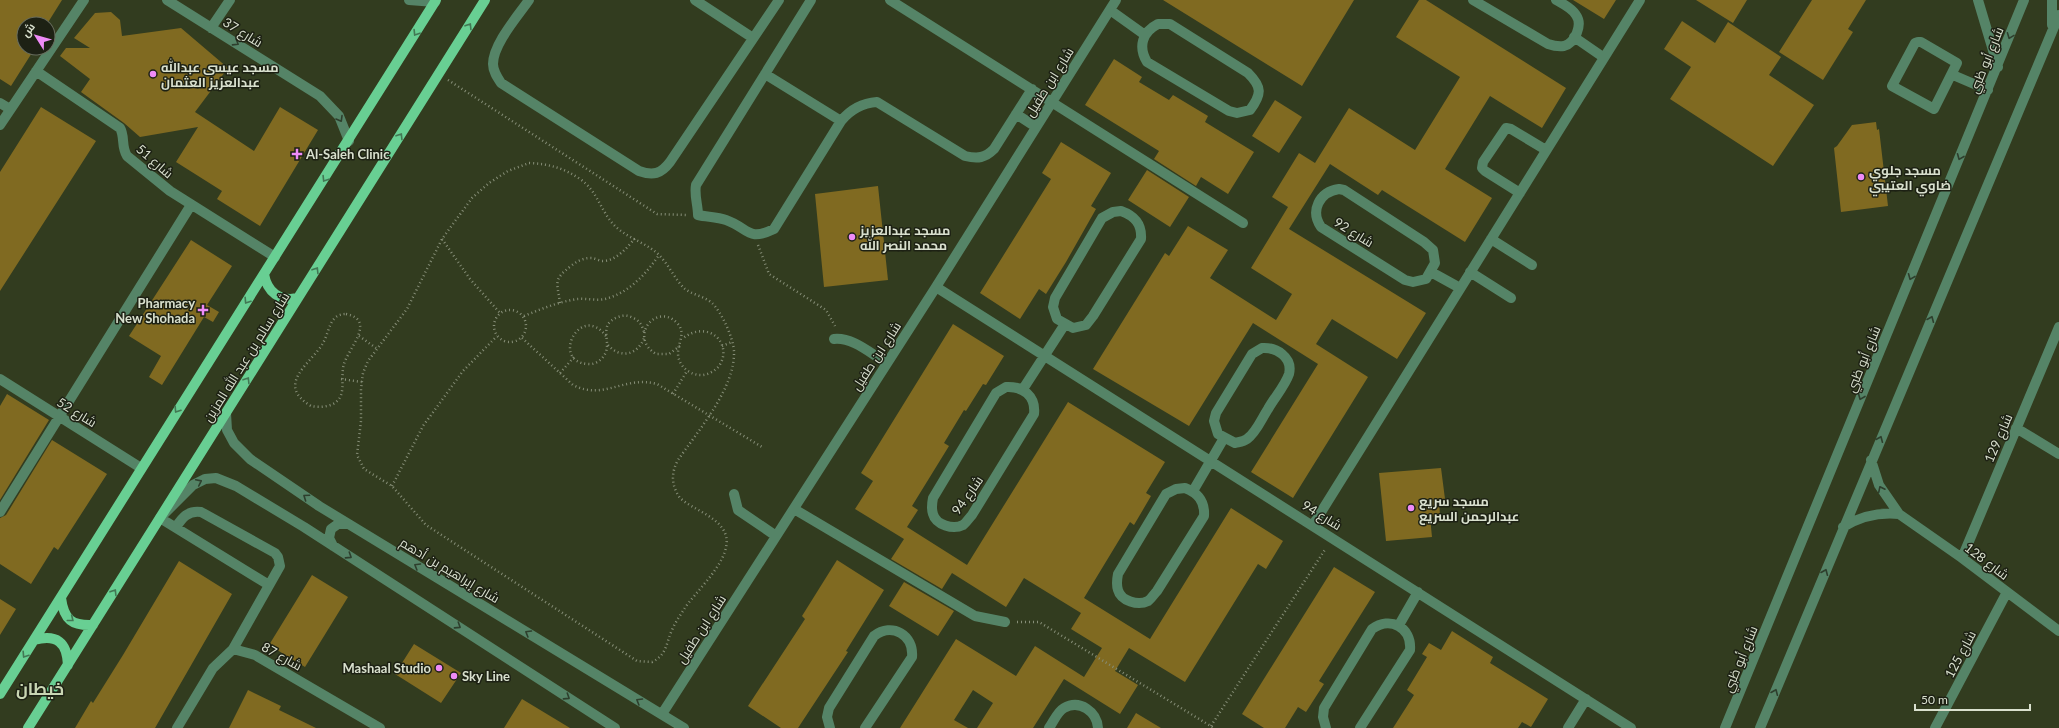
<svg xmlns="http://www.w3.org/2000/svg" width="2059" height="728" viewBox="0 0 2059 728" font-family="Lato,Cairo,sans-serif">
<rect width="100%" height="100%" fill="#323c1f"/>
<path fill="#806a21" d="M0,0H62L47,24H24V48H35L11,86L0,79Z
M1163,0H1354L1302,86Z
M1419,0H1426L1566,88L1542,128L1490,96L1445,169L1492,198L1465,242L1382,190L1378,195L1330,164L1289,229L1426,313L1397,359L1332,319L1316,344L1368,377L1293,498L1251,472L1318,364L1253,323L1189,426L1093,369L1165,253L1169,256L1188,226L1228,250L1210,278L1276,320L1292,294L1251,268L1288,207L1272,197L1299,153L1315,163L1349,108L1415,150L1460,77L1396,37Z
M1573,0H1616L1604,19Z
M1696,0H1747L1733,23Z
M1812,0H1866L1848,29L1853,32L1823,80L1779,52Z
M111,12L120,20L122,36L181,28L228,68L195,112L254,151L280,107L318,130L260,226L217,199L222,191L176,162L198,127L140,137L124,123L81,92L90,79L60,56L66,48H90L74,38L95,13Z
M1682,21L1715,43L1728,22L1781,57L1769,75L1814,105L1773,166L1670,99L1691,67L1664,49Z
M1114,59L1142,77L1139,82L1169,100L1173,95L1208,116L1205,122L1254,152L1228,194L1201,177L1196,186L1154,159L1159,151L1085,105Z
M1275,100L1302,117L1279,153L1252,136Z
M41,107L96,141L0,291V172Z
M1876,122L1877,130L1879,129L1888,206L1841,212L1834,148L1837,146L1852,125Z
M1061,142L1111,173L1091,206L1096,209L1066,262L1046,294L1039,289L1020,319L980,293L1051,179L1042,173Z
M1147,170L1189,197L1170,227L1128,200Z
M878,186L888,280L824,287L815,194Z
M191,240L232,266L207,305L219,312L213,322L204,317L162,385L149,377L161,356L129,336Z
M953,324L1004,356L986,385L983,384L966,411L964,410L944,443L949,446L912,506L918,510L907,527L967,565L1068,402L1165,462L1146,493L1151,496L1134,525L1130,522L1084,598L1150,639L1231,508L1283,541L1266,569L1258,564L1185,682L1129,648L1115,671L1138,685L1120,714L1064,679L1033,728H977L993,703L973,690L954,720L968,728H900L956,639L1016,676L1035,646L1084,677L1102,648L1071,629L1081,613L1024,578L1006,607L952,573L942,589L891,559L904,539L855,509L873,481L861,473Z
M7,394L49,420L0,500V406Z
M52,440L107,474L58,550L54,547L31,584L0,564V518L6,515Z
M1441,468L1445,499H1439L1440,516L1430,517L1432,537L1386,541L1379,473Z
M837,560L884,590L846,651L848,652L798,728H781L748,706L805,619L802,616Z
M179,561L232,594L155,728H75L91,701L93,703L123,655Z
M1334,567L1375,592L1319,681L1324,684L1306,712L1298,707L1285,728H1264L1242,714Z
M312,575L348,597L305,667L269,645Z
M904,582L954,611L938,636L889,606Z
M0,599L16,609L0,635Z
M1452,631L1493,657L1490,663L1548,699L1531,727L1522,722L1518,728H1393L1414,695L1407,690L1427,657L1422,654L1429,643L1441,650Z
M414,644L461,673L441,703L395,674Z
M248,690L281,706L279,710L316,728H229Z
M522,699L570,728H504Z
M1136,713L1161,728H1127Z"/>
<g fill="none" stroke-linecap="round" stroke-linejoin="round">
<path stroke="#868e77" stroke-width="2.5" stroke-dasharray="1 3" stroke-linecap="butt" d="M448,80L657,214L686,215
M529,163C549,164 564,168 580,179C598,191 601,213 616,227C629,239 647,243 659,255C669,265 676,281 685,289C693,295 704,296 712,303C721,311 734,339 734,352C735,388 698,431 678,460C671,473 671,485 680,498C693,510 721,517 726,536C732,561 694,592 683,611C679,617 675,623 672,630C666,643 667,655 652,662L637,661L426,525L392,486L364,469L357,455L361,421V389L363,373L368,361L407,309L442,239L472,198L489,183L508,171Z
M442,239L470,279L500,313
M758,245L769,274L826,310L835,326
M560,303C557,281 553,280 571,266C577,261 583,258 591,258C595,258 599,261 603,261C616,261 628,247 635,238
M494 326a16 16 0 1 1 32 0a16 16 0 1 1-32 0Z
M346,314C377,320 348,349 344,364C341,374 344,387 341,395C337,407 321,408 311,406C274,384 312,363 323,343C330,331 329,314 346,314Z
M524,316C541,309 558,302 577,299C586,298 596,301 605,299C629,293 646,274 659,255
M359,336L376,348
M606,336C580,302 550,362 588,364C595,365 602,360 605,354C612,341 597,325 618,317C623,315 628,315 633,318C639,320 642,325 644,332
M522,338L573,385C604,401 625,375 657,384L762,447
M608,345C620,359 638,355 644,338
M680,346L669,354H656C628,337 656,303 676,322C687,332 678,342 678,353C678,366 690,376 703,375C709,374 715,371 719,366C734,344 708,318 682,339
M722,346L732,342
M560,373L574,357
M341,379L362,382
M673,394L687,371
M392,486L423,426L463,371L497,336
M1017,622H1039L1214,728
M1211,726L1326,548"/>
<path stroke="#558467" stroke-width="10" d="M167,0L320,96L339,116L349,141
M409,0L435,2
M529,0C518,16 493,44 493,64C493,71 497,77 501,83L639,171C653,176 661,174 670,162L779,0
M695,0L753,38
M811,0L696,185C694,195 698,205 698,215C707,217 717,217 726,220C749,228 747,242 774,229L841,121C850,110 863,103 877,102L965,156C978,159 985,158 994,149L1032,89
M890,0L1243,223
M1473,0L1548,44C1554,46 1558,47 1564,46C1575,43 1583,25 1576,15C1572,8 1563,4 1556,0
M1978,0L1998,67
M1110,10L1145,35
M1158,24H1170L1248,73C1262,87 1262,94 1250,110L1237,113L1229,111L1147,62C1138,47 1142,32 1158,24Z
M2052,25V0
M211,28L230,0
M1574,37L1603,57
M1918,42H1921L1957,63L1934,109L1892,86L1915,43Z
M36,71L120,128C125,136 121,147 127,156L170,191L275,257
M765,74L841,121
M1953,75L1988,90
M0,103L10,109
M1016,114L1036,127
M0,125L84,0
M1339,189L1344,190L1424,242L1433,250L1435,263L1426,279L1413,282L1405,280L1321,227C1310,211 1319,192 1339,189Z
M1520,193L1485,171L1482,168L1483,162L1506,128L1511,129L1546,150
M1121,211C1135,216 1142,224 1141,239L1093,316L1086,325L1073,328L1057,319L1053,307L1055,298L1102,218L1113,212Z
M1491,239L1532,265
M1431,272L1460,288
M1470,272L1511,298
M936,287L1631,728
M834,339C853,337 871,354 887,363
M1262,348C1276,347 1293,357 1289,374C1285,386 1274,398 1268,409C1262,418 1256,433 1247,439C1243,442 1238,442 1235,443L1218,434L1214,421L1216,413L1252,354Z
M0,379L141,468
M1006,387C1023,386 1036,396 1034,414L972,515C969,518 966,523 963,525C953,530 936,525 933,514C931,508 932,503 933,498L996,393Z
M1023,389L1065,324
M226,413L227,430L234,443L250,459L319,506L684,728
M2016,428L2059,454
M1871,460L1879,485L1899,514L1962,558L2059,631
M1185,488C1198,493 1205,501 1204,516L1157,591C1154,594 1151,599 1148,601C1138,606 1121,601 1118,590C1116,584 1117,579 1118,574L1166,494L1176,489Z
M1193,491L1224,438
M734,494L738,510L776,536
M794,509L975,616L1005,622
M0,512L191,205
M1313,525L1640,0
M176,527C182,518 188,510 201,512L275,553L278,557L280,566L233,649L213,668L177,728
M1843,527C1861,516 1878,512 1899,514
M333,546L329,538L331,529L338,524H348
M1962,558L2059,327
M269,585L160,518L193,485L205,479L216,478L236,486L304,527L615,728
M1399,625L1418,592
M233,649L255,655L380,728
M662,714L936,287L1116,0
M830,728L827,717L829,708L874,636C892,622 914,635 912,657L865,728
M1049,728C1054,721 1057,712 1064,708C1080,699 1097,712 1098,728
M1326,728L1323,717L1324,708L1372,629C1390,616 1412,627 1410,650L1360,728
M1568,728L1586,699
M1725,728L2024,0
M1760,728L2059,15
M1935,728L2007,592"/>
<path stroke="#68cf93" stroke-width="10" d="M264,274C267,292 280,302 298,298
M61,598C64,620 72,626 93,625
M34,640C57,634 67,642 68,665
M0,694L436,0
M28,728L485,0"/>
</g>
<defs><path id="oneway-chevron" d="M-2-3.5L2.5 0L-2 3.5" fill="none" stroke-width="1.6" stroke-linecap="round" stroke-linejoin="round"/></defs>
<g stroke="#427854">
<use href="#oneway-chevron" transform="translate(469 26) rotate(-58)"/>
<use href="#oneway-chevron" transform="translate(416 33) rotate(122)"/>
<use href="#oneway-chevron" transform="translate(400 136) rotate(-58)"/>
<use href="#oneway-chevron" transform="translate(325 179) rotate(122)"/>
<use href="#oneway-chevron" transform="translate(316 270) rotate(-58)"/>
<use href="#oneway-chevron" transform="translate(247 301) rotate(123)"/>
<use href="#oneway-chevron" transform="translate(247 380) rotate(-58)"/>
<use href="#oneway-chevron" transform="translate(177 410) rotate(123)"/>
<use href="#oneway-chevron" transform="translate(114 592) rotate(-58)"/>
<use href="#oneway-chevron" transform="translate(71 619) rotate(39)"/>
<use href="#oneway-chevron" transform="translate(25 655) rotate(123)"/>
</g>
<g stroke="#2e3f2d">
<use href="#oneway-chevron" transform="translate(2010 36) rotate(111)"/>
<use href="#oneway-chevron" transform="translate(236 43) rotate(32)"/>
<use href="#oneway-chevron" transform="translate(340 119) rotate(60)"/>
<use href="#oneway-chevron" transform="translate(1960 157) rotate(112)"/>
<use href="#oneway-chevron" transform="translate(1911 277) rotate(112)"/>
<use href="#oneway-chevron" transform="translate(1931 319) rotate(-67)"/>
<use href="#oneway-chevron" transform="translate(1861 397) rotate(112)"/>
<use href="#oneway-chevron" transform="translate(1880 439) rotate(-67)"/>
<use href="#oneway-chevron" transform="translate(199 482) rotate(-26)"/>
<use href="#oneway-chevron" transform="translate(1881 489) rotate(-116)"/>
<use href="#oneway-chevron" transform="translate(306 497) rotate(-145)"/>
<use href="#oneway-chevron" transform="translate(349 556) rotate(33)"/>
<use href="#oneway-chevron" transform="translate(417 566) rotate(-149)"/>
<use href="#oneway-chevron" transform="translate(1825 572) rotate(-67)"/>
<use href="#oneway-chevron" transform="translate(458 626) rotate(33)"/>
<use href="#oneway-chevron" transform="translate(528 633) rotate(-149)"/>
<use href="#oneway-chevron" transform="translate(1775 692) rotate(-67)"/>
<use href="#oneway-chevron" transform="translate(567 697) rotate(33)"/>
<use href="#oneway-chevron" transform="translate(639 701) rotate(-149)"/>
</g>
<g fill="#ef8bf7" stroke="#1d2114" stroke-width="1.5">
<circle cx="153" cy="74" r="4"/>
<path d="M295 148h4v4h4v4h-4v4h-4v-4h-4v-4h4z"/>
<circle cx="1861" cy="177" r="4"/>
<circle cx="852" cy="237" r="4"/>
<path d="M201 304h4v4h4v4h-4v4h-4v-4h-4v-4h4z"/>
<circle cx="1411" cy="508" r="4"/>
<circle cx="439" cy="668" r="4"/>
<circle cx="454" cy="676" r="4"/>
</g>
<g text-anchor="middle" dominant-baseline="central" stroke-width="3" stroke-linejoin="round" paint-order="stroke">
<g font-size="13" fill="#d9e0ce" stroke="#1d2114">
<text transform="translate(243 32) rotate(32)">شارع 37</text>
<text transform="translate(1986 60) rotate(-68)">شارع أبو ظبي</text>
<text transform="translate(1049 82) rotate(-58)">شارع ابن طفيل</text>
<text transform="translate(155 161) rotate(41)">51 شارع</text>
<text transform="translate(1354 232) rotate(32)">شارع 92</text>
<text transform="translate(876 356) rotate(-57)">شارع ابن طفيل</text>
<text transform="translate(246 357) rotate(-58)">شارع سالم بن عبد الله المزين</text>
<text transform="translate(1863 359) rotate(-68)">شارع أبو ظبي</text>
<text transform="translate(77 412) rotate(32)">شارع 52</text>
<text transform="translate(1998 438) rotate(-67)">شارع 129</text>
<text transform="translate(967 495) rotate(-55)">شارع 94</text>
<text transform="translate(1322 515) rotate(32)">شارع 94</text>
<text transform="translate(1987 561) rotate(37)">شارع 128</text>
<text transform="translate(450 570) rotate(31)">شارع إبراهيم بن أدهم</text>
<text transform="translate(701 629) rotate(-57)">شارع ابن طفيل</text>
<text transform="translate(1960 654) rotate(-62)">شارع 125</text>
<text transform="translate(282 656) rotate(29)">شارع 87</text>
<text transform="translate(1740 659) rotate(-68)">شارع أبو ظبي</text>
</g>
<g font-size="13" font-weight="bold" fill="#d9e0ce" stroke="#1d2114" text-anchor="start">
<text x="161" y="67">مسجد عيسى عبدالله<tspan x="161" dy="15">عبدالعزيز العثمان</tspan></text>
<text x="306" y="154">Al-Saleh Clinic</text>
<text x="1869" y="170">مسجد جلوي<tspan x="1869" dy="15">ضاوي العتيبي</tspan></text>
<text x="860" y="230">مسجد عبدالعزيز<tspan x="860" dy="15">محمد النصر الله</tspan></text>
<text x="195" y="303" text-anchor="end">Pharmacy<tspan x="195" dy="15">New Shohada</tspan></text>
<text x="1419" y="501">مسجد سريع<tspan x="1419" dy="15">عبدالرحمن السريع</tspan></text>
<text x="431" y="668" text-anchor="end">Mashaal Studio</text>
<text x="462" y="676">Sky Line</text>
</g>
<g font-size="17" font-weight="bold" fill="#c9d6b3" stroke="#1d2114">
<text x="40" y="688">خيطان</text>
</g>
</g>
<g transform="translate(36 36) rotate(307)"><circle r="19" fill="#1d2114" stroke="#686d5e"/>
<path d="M0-3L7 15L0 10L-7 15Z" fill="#ef8bf7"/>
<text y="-6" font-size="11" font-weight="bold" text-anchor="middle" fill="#d9e0ce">ش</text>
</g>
<path d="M1915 704v6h115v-6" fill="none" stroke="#d9e0ce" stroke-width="2"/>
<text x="1921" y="704" font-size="12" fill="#d9e0ce" stroke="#1d2114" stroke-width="3" paint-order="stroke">50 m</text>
</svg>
